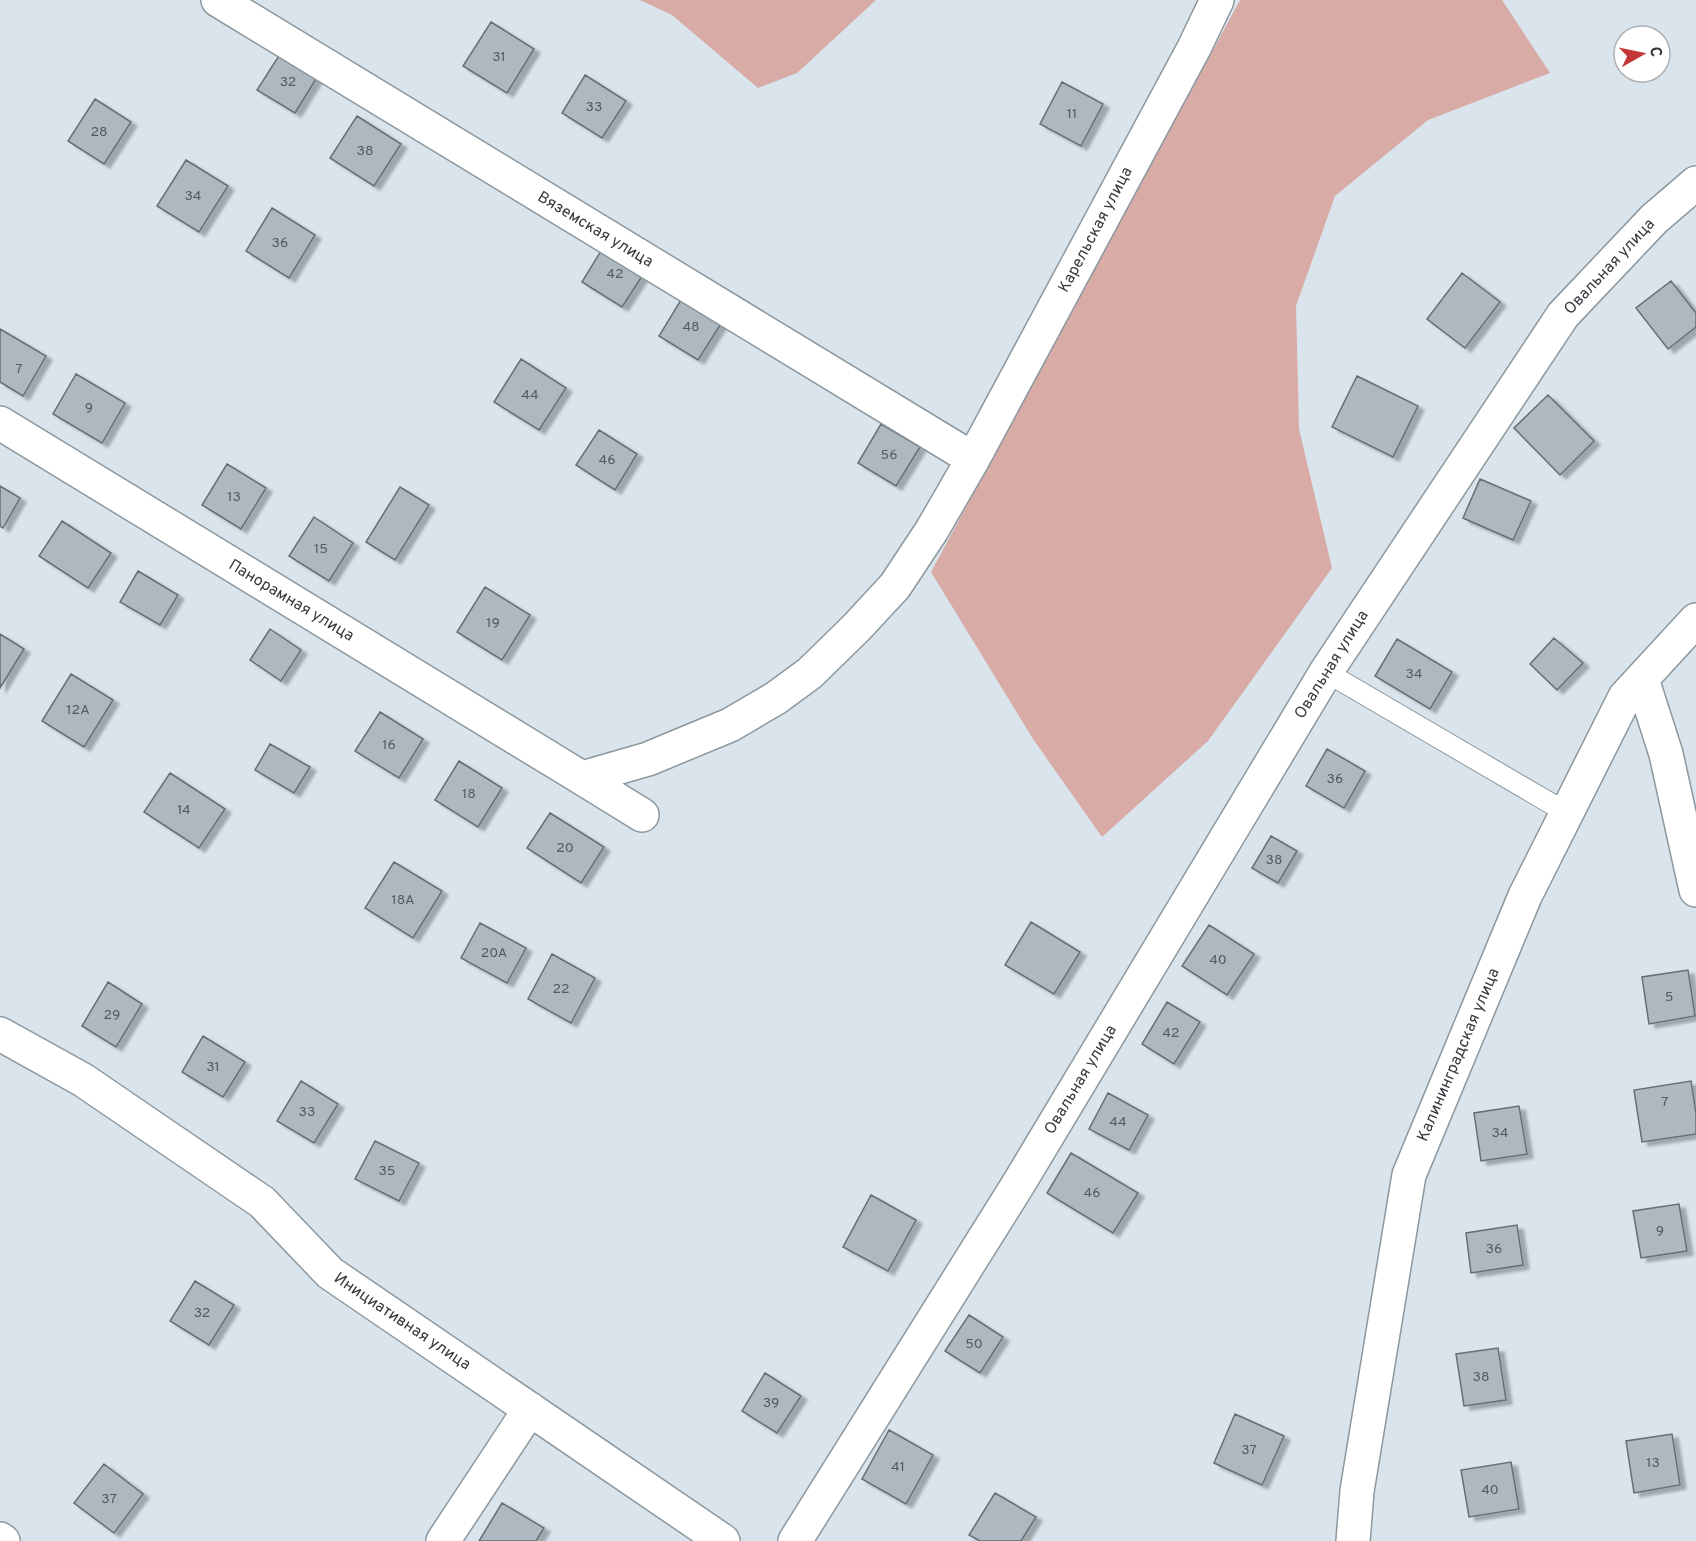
<svg xmlns="http://www.w3.org/2000/svg" width="1696" height="1541" viewBox="0 0 1696 1541" font-family="Overpass,sans-serif">
<defs>
<filter id="shadow"><feDropShadow dx="6" dy="4" stdDeviation="1.5" flood-color="#0004"/></filter>
</defs>
<rect width="100%" height="100%" fill="#d9e4ec"/>
<path fill="#d8aba7" d="M640,0H876L797,73L758,88L672,15Z
M1240,0H1502L1550,73L1428,120L1335,196L1296,306L1299,429L1332,568L1208,741L1102,837L1033,739L931,572Z"/>
<path fill="#adb8bf" stroke="#656f76" stroke-width="1.5" filter="url(#shadow)" d="M491,22L534,49L507,93L463,66Z
M282,51L319,74L295,113L257,90Z
M585,75L626,101L602,138L562,113Z
M1062,82L1103,104L1081,146L1040,124Z
M95,99L131,122L104,164L68,141Z
M357,116L401,144L374,186L330,158Z
M186,160L228,186L199,232L157,206Z
M272,208L315,235L289,278L246,251Z
M607,241L648,267L622,307L582,282Z
M1462,273L1500,302L1465,348L1427,319Z
M1671,281L1696,313V327L1668,349L1636,308Z
M684,295L724,319L698,360L659,336Z
M0,329L46,356L23,396L0,382Z
M521,359L566,388L539,430L494,402Z
M76,374L125,403L102,443L53,414Z
M1357,376L1418,406L1393,457L1332,427Z
M1548,395L1594,441L1560,475L1514,428Z
M881,424L920,447L896,486L858,463Z
M599,430L637,454L615,490L576,465Z
M227,464L266,488L241,529L202,505Z
M1480,479L1531,501L1513,540L1463,518Z
M0,486L20,498L3,528L0,526Z
M400,487L429,505L395,560L366,542Z
M314,517L353,543L329,581L289,556Z
M62,521L111,553L88,588L39,556Z
M138,571L178,595L160,625L120,602Z
M485,587L530,615L502,660L457,632Z
M270,629L301,650L281,681L250,660Z
M0,634L24,649L0,688Z
M1554,638L1583,663L1557,690L1530,664Z
M1397,639L1452,672L1430,709L1375,676Z
M71,674L113,700L84,747L42,721Z
M380,712L423,739L399,778L355,751Z
M270,744L310,767L294,793L255,770Z
M1327,749L1365,771L1344,808L1306,786Z
M459,761L502,788L478,827L435,800Z
M170,773L225,809L199,848L144,812Z
M550,813L604,847L581,883L527,848Z
M1271,836L1297,851L1278,883L1252,868Z
M394,862L442,891L413,938L365,908Z
M1031,922L1080,952L1054,994L1005,965Z
M480,923L526,948L507,983L461,958Z
M1209,925L1254,954L1227,995L1182,966Z
M552,954L595,978L571,1023L528,999Z
M1688,970L1695,1016L1649,1024L1642,977Z
M108,982L142,1004L116,1047L82,1026Z
M1167,1002L1200,1022L1174,1064L1142,1044Z
M203,1036L245,1062L223,1097L182,1072Z
M301,1081L338,1104L314,1143L277,1121Z
M1691,1081L1696,1114V1134L1642,1142L1634,1090Z
M1108,1093L1148,1115L1129,1150L1089,1129Z
M1519,1106L1527,1154L1481,1161L1474,1113Z
M375,1141L419,1163L399,1201L355,1179Z
M1071,1153L1138,1193L1113,1233L1047,1193Z
M871,1195L916,1220L888,1271L843,1247Z
M1679,1204L1687,1251L1641,1258L1633,1211Z
M1517,1225L1523,1265L1471,1273L1466,1233Z
M195,1281L234,1305L209,1345L170,1321Z
M969,1315L1003,1337L980,1373L945,1351Z
M1498,1348L1506,1400L1464,1406L1456,1354Z
M765,1373L801,1396L777,1433L742,1411Z
M1235,1414L1284,1436L1262,1485L1214,1463Z
M889,1430L933,1455L906,1504L862,1479Z
M1672,1434L1680,1485L1634,1493L1626,1441Z
M1511,1462L1519,1509L1469,1517L1461,1470Z
M104,1464L143,1494L114,1533L74,1503Z
M995,1493L1036,1517L1021,1541H980L969,1535Z
M502,1503L544,1528L536,1541H479Z"/>
<g fill="none" stroke-linecap="round" stroke-linejoin="round">
<defs>
<path id="service" d="M1326,672L1567,813"/>
<path id="minor" d="M218,0L973,459
M0,423L582,778L648,759L730,725L776,698L810,673L857,627L895,586L932,530L973,459L1194,48L1217,0
M1642,679L1666,754L1696,890
M582,778L642,815
M0,1034L83,1080L262,1202L330,1273L723,1541
M0,1539L3,1541
M443,1541L530,1409
M795,1541L1019,1183L1326,672L1563,315L1654,219L1696,183
M1353,1541L1357,1491L1409,1175L1525,896L1625,697L1696,620"/>
</defs>
<use href="#service" stroke="#8c979e" stroke-width="22"/>
<use href="#minor" stroke="#8c979e" stroke-width="36"/>
<use href="#service" stroke="#fff" stroke-width="20"/>
<use href="#minor" stroke="#fff" stroke-width="33"/>
</g>
<g text-anchor="middle" dominant-baseline="central" stroke-width="4.5" stroke-linejoin="round" paint-order="stroke">
<g font-size="14" fill="#545a5e">
<text x="499" y="57">31</text>
<text x="288" y="82">32</text>
<text x="594" y="107">33</text>
<text x="1072" y="114">11</text>
<text x="99" y="132">28</text>
<text x="365" y="151">38</text>
<text x="193" y="196">34</text>
<text x="280" y="243">36</text>
<text x="615" y="274">42</text>
<text x="691" y="327">48</text>
<text x="19" y="369">7</text>
<text x="530" y="395">44</text>
<text x="89" y="408">9</text>
<text x="889" y="455">56</text>
<text x="607" y="460">46</text>
<text x="234" y="497">13</text>
<text x="321" y="549">15</text>
<text x="493" y="623">19</text>
<text x="1414" y="674">34</text>
<text x="78" y="710">12А</text>
<text x="389" y="745">16</text>
<text x="1335" y="779">36</text>
<text x="469" y="794">18</text>
<text x="184" y="810">14</text>
<text x="565" y="848">20</text>
<text x="1274" y="860">38</text>
<text x="403" y="900">18А</text>
<text x="494" y="953">20А</text>
<text x="1218" y="960">40</text>
<text x="561" y="989">22</text>
<text x="1669" y="997">5</text>
<text x="112" y="1015">29</text>
<text x="1171" y="1033">42</text>
<text x="213" y="1067">31</text>
<text x="1665" y="1102">7</text>
<text x="307" y="1112">33</text>
<text x="1118" y="1122">44</text>
<text x="1500" y="1133">34</text>
<text x="387" y="1171">35</text>
<text x="1092" y="1193">46</text>
<text x="1660" y="1231">9</text>
<text x="1494" y="1249">36</text>
<text x="202" y="1313">32</text>
<text x="974" y="1344">50</text>
<text x="1481" y="1377">38</text>
<text x="771" y="1403">39</text>
<text x="1249" y="1450">37</text>
<text x="1653" y="1463">13</text>
<text x="898" y="1467">41</text>
<text x="1490" y="1490">40</text>
<text x="109" y="1499">37</text>
</g>
<g font-size="16" fill="#363a3e" stroke="#fff">
<text transform="translate(595 230) rotate(31)">Вяземская улица</text>
<text transform="translate(1096 230) rotate(-62)">Карельская улица</text>
<text transform="translate(1610 267) rotate(-47)">Овальная улица</text>
<text transform="translate(291 601) rotate(31)">Панорамная улица</text>
<text transform="translate(1332 665) rotate(-58)">Овальная улица</text>
<text transform="translate(1459 1055) rotate(-67)">Калининградская улица</text>
<text transform="translate(1081 1080) rotate(-59)">Овальная улица</text>
<text transform="translate(402 1322) rotate(34)">Инициативная улица</text>
</g>
</g>
<g transform="translate(1642 54) rotate(81)"><circle r="28" fill="#ffffff" stroke="#afb0b2" stroke-width="1.5"/>
<path d="M0-4.5L10 22L0 15L-10 22Z" fill="#c53736"/>
<text y="-9" font-size="16" font-weight="bold" text-anchor="middle" fill="#363a3e">С</text>
</g>
</svg>
